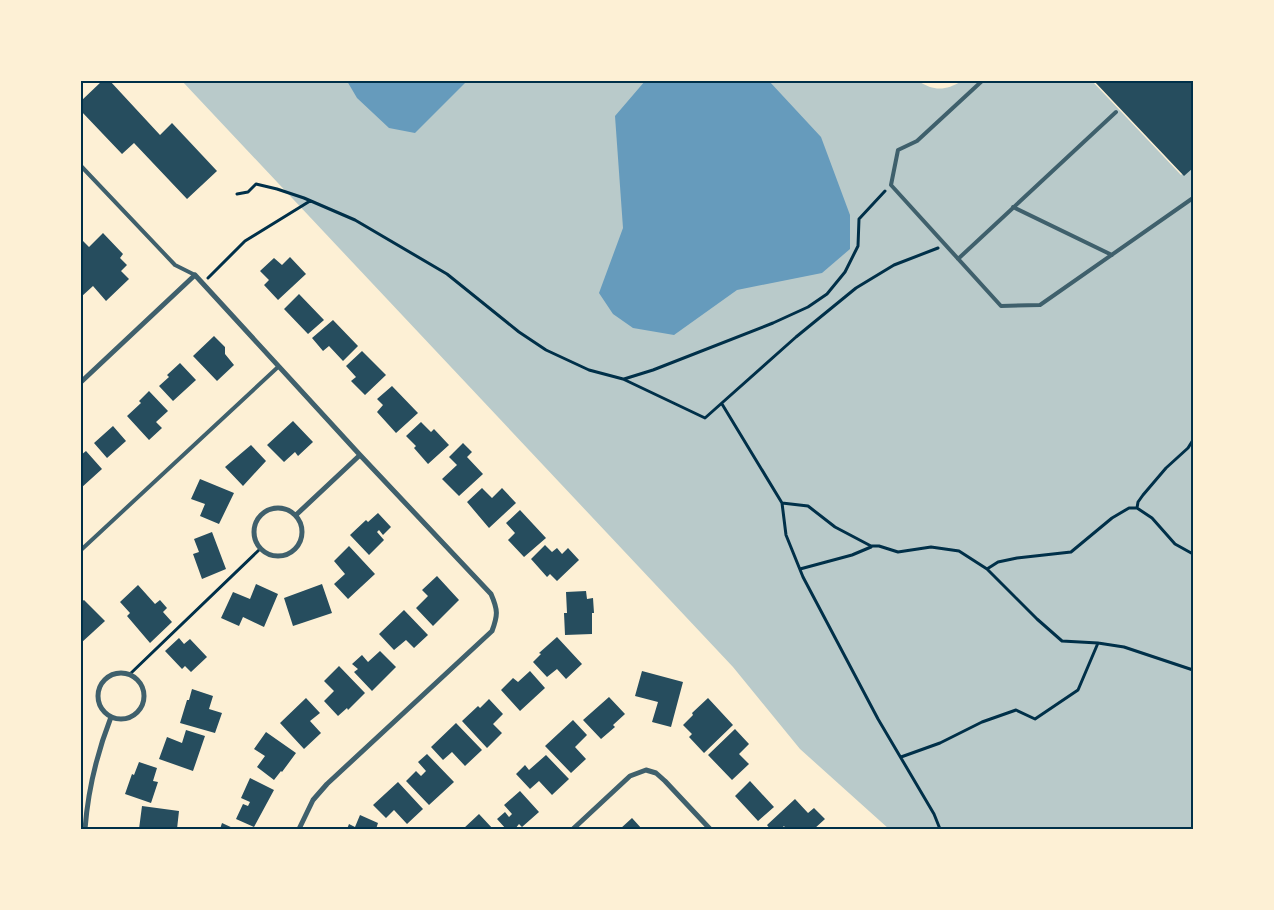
<svg xmlns="http://www.w3.org/2000/svg" width="1274" height="910" viewBox="0 0 1274 910" font-family="Cabin,sans-serif">
<rect width="100%" height="100%" fill="#fdf0d5"/>
<path fill="#b9caca" d="M182,81H918C934,91 945,91 962,81H1092L1181,175L1193,164V829H889L800,749L733,667Z"/>
<path fill="#669bbc" d="M347,81H467L415,133L389,128L357,98Z
M645,81H769L821,137L850,215V249L822,273L737,290L674,335L633,328L613,314L599,293L623,228L615,116Z"/>
<path fill="#264d5e" d="M102,81H110L160,135L172,123L217,171L187,199L134,143L122,154L81,111V101Z
M1094,81H1193V168L1184,176Z
M103,233L123,254L120,258L127,265L121,271L129,279L106,301L93,286L81,297V239L89,247Z
M290,257L306,274L278,300L264,285L269,280L260,271L274,258L282,265Z
M299,294L324,320L308,334L284,309Z
M333,320L358,346L343,361L329,346L323,351L312,338Z
M214,336L225,347V354L234,365L217,381L193,356Z
M362,351L386,375L365,395L351,381L356,377L346,366Z
M180,363L196,380L173,401L159,386L169,377L167,375Z
M392,386L418,413L396,433L377,412L383,405L377,399Z
M149,391L168,411L156,422L162,428L149,440L127,416L141,403L139,401Z
M293,421L313,442L298,456L295,452L284,462L267,445Z
M421,422L431,432L434,429L449,445L428,464L414,448L416,446L406,436Z
M113,426L126,441L107,458L94,443Z
M463,443L472,452L467,457L483,474L459,496L442,479L457,465L449,457Z
M251,445L266,461L243,486L225,467Z
M86,451L102,469L81,488V455Z
M200,479L234,493L219,524L200,516L205,504L191,499Z
M482,488L492,498L502,488L516,503L489,528L467,502Z
M520,510L546,538L524,557L508,540L515,533L506,523Z
M378,513L391,527L383,535L379,530L377,532L384,540L369,555L350,535L366,520L368,522Z
M212,532L226,569L202,579L193,554L199,552L194,539Z
M545,545L552,552L557,548L562,554L568,548L579,560L557,581L550,574L547,577L531,559Z
M349,546L375,574L348,599L334,584L345,574L334,561Z
M437,576L459,600L433,626L416,608L428,596L422,590Z
M256,584L278,594L264,627L243,617L239,626L221,618L233,592L250,599Z
M322,584L332,613L293,626L284,598Z
M138,585L155,604L160,600L167,608L163,612L172,622L150,643L127,616L130,613L120,602Z
M586,591L587,599L593,598L594,613H592V634L565,635L564,613H567L566,592Z
M84,600L105,621L81,643V602Z
M404,610L428,635L414,648L406,640L394,650L379,634Z
M557,637L582,664L566,679L557,669L547,677L533,662L541,654L539,653Z
M179,638L184,644L190,639L207,657L191,672L185,666L182,669L165,651Z
M380,651L396,667L372,691L354,672L358,669L352,664L362,655L368,662Z
M339,666L365,693L348,710L347,708L338,716L324,701L334,691L324,681Z
M530,671L545,688L520,711L501,690L513,678L518,682Z
M642,671L683,682L671,727L652,722L658,702L635,696Z
M192,689L213,696L209,709L222,713L215,733L180,723L187,700H189Z
M609,697L625,714L613,725L615,727L601,739L583,720Z
M306,698L320,713L310,721L321,733L304,749L280,723Z
M708,698L733,725L704,753L689,737L692,734L683,725L693,715L692,713Z
M489,699L503,714L493,724L502,733L487,748L462,721L478,706L480,708Z
M573,720L587,735L575,747L586,759L571,773L545,746Z
M456,723L482,750L465,766L452,752L443,760L431,747Z
M735,729L749,744L739,754L749,764L732,780L708,755Z
M186,730L205,736L193,771L159,759L167,737L182,743Z
M266,732L296,753L282,772L281,771L274,780L257,767L265,756L254,749Z
M427,754L454,782L429,805L406,781L416,771L421,776L426,771L418,762Z
M546,755L569,779L552,795L539,781L530,789L516,774L525,765L529,770Z
M139,762L157,768L153,781L158,782L151,803L125,794L132,774L134,775Z
M250,778L274,790L254,827L236,819L243,804L248,806L250,802L241,798Z
M750,781L774,807L758,821L735,796Z
M398,782L423,809L407,824L394,810L386,818L373,805Z
M520,791L539,812L522,827L519,824L515,829H506L497,819L505,812L509,817L512,814L504,805Z
M795,799L808,813L814,808L825,819L814,829H786L784,826L781,829H770L767,825Z
M142,806L179,811L177,829H139Z
M479,814L493,829H463Z
M360,815L378,823L376,829H347L349,824L355,827Z
M632,818L642,829H620Z
M222,823L235,829H220Z"/>
<g fill="none" stroke-linecap="round" stroke-linejoin="round">
<path stroke="#003049" stroke-width="3" d="M237,194L248,192L256,184L277,189L304,198L355,220L447,274L519,332L546,350L589,370L623,379L705,418L796,337L856,288L894,265L938,248
M208,278L245,241L310,201
M624,379L653,370L773,323L808,307L827,294L845,272L858,246L859,219L885,191
M722,404L782,503L808,506L835,527L871,546H879L898,552L931,547L959,551L987,569L1037,619L1062,641L1098,643L1124,647L1193,670
M782,503L786,535L803,577L878,719L934,814L940,829
M1137,508L1152,518L1175,544L1193,554
M800,569L852,555L871,547
M987,569L998,562L1017,558L1071,552L1112,518L1129,508H1137L1138,502L1143,495L1166,468L1188,448L1193,440
M130,674L260,549
M901,757L940,743L982,722L1016,710L1035,719L1078,690L1098,643"/>
<path stroke="#3f606c" stroke-width="4" d="M982,81L917,141L898,150L891,185L1001,306L1040,305L1193,198
M81,166L175,265L195,275
M1013,207L1112,255
M958,259L1116,112
M81,550L278,367"/>
<path stroke="#3f606c" stroke-width="5" d="M81,382L195,275L360,455L491,594C498,610 498,615 492,631L327,784L313,800L299,829
M254 532a24 24 0 1 1 48 0a24 24 0 1 1-48 0Z
M296,515L360,455
M98 696a23 23 0 1 1 46 0a23 23 0 1 1-46 0Z
M85,829C88,790 97,753 111,717
M573,829L630,776L646,770L656,773L665,781L710,829"/>
</g>
<rect width="1274" height="910" fill="none" stroke="#fdf0d5" stroke-width="165"/>
<rect x="82" y="82" width="1110" height="746" fill="none" stroke="#003049" stroke-width="2"/>
</svg>
